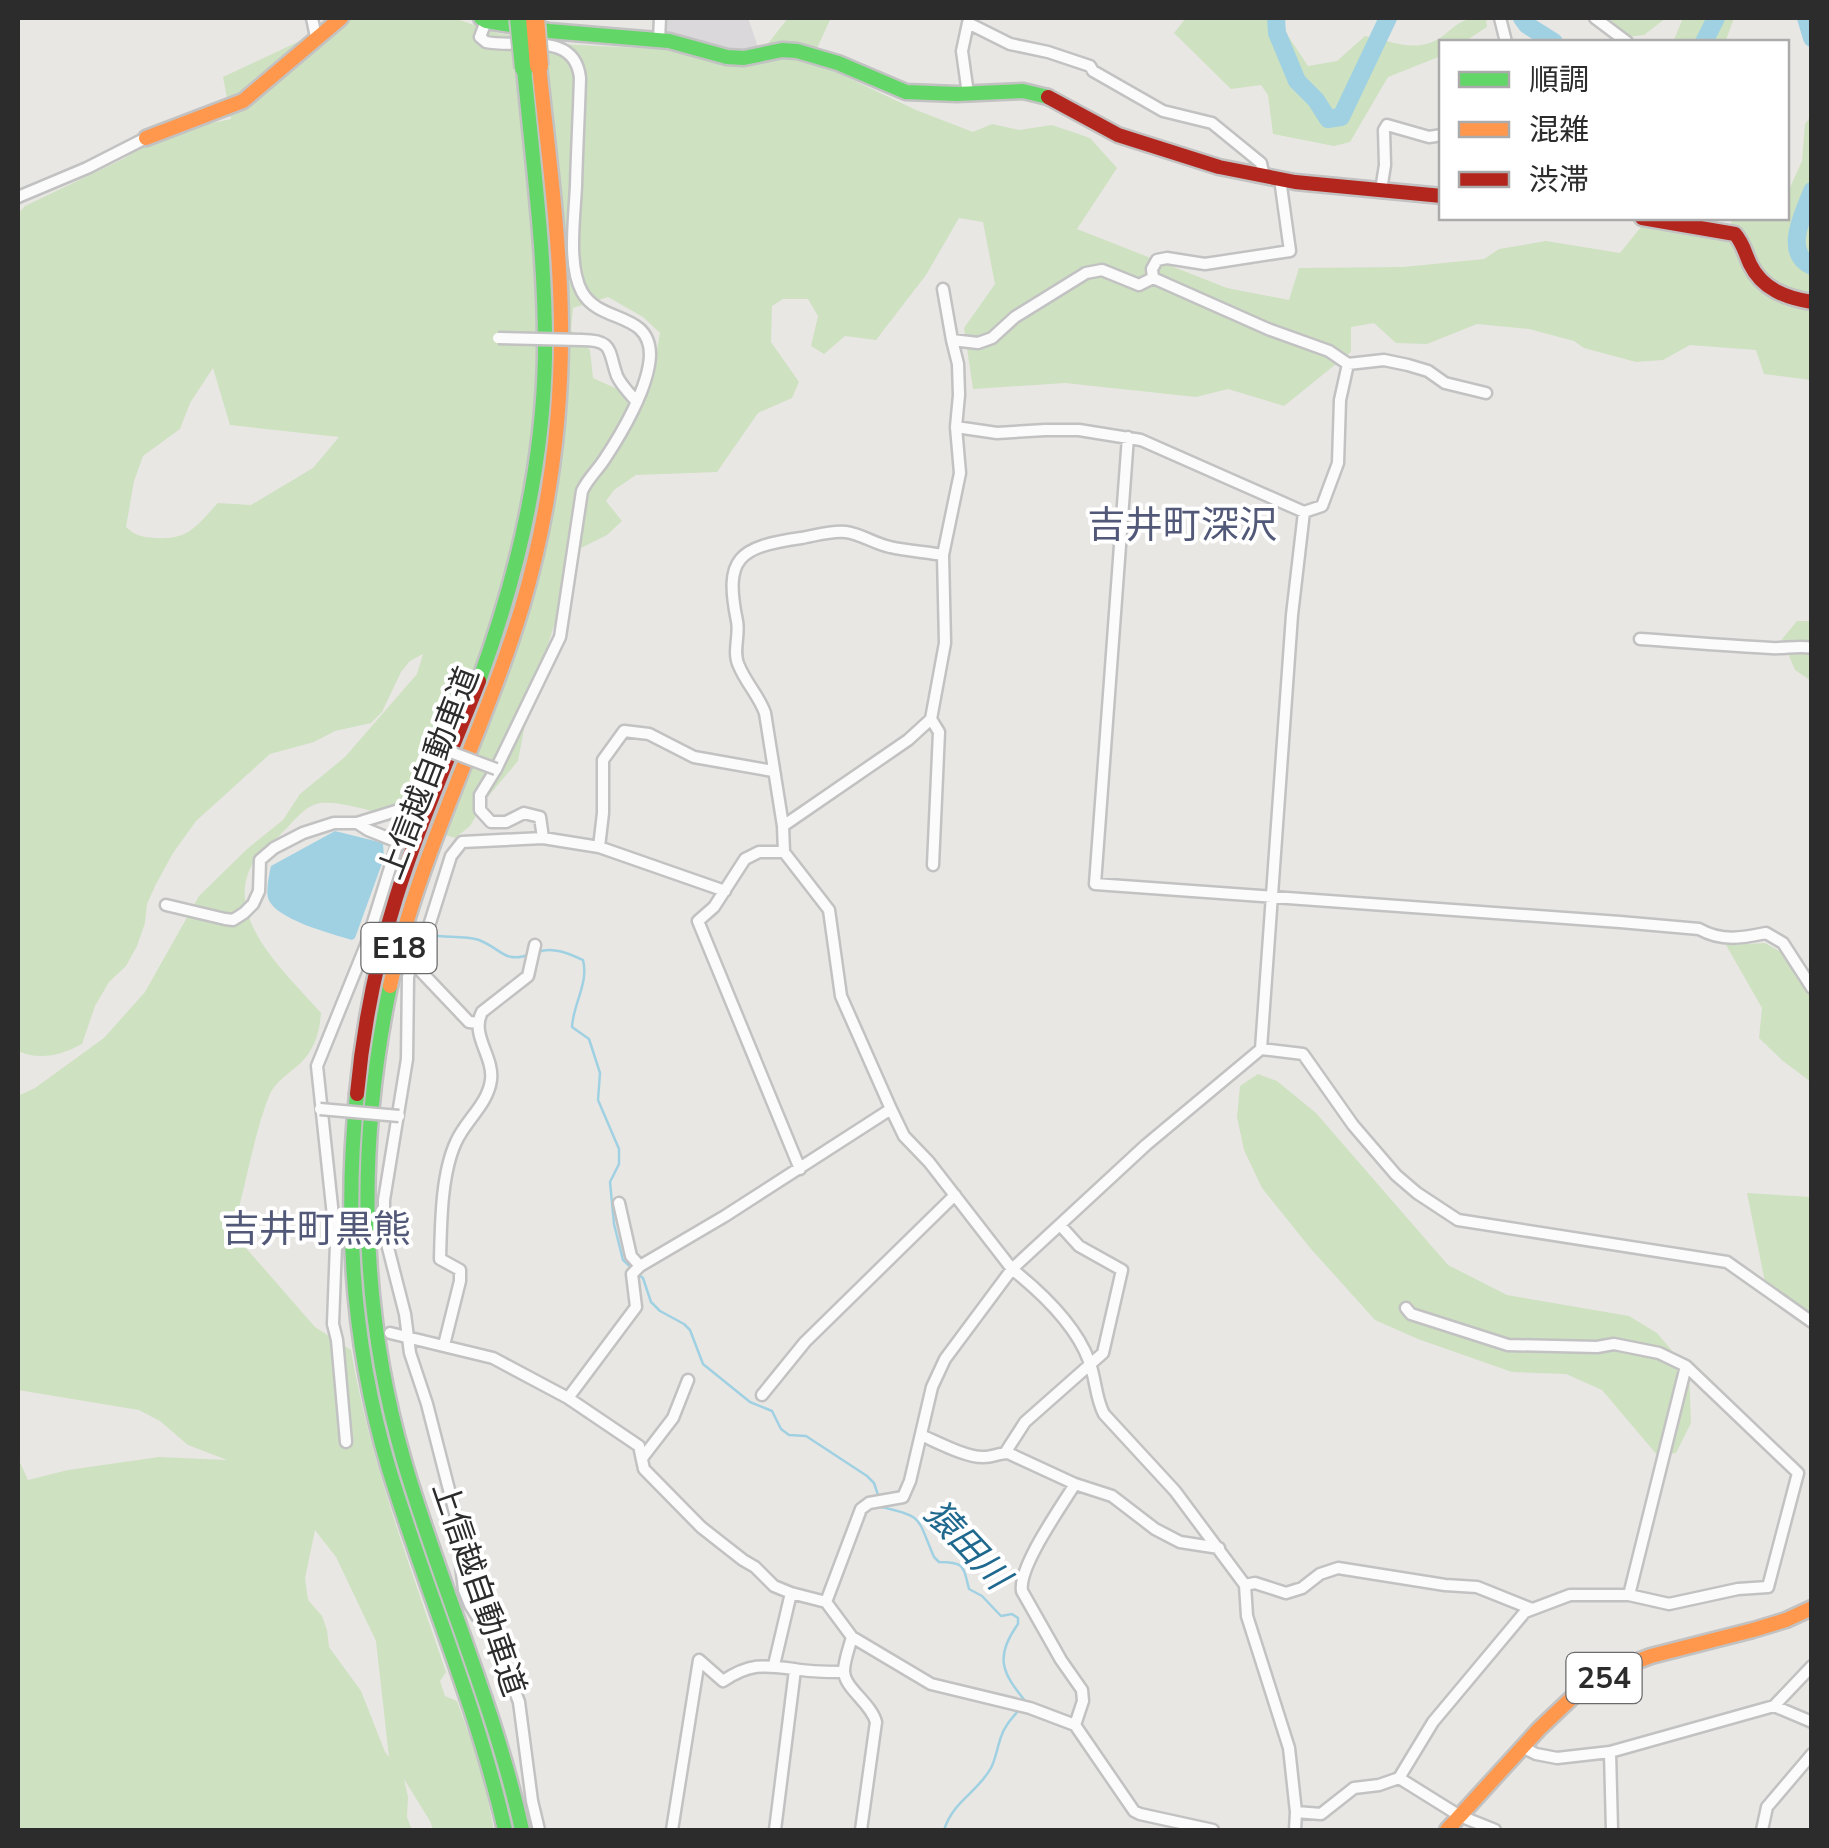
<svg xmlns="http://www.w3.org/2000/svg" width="1829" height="1848" viewBox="0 0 1829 1848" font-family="'Nunito Sans','Noto Sans JP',sans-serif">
<rect width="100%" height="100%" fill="#e9e7e4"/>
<path fill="#dad8da" d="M663,18H748L758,47L745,50L711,47L687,37L663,35Z"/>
<path fill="#cee1c1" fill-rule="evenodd" d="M349,18H454L497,33L561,44L679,50L745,63L766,46L788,18H837L830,20L817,48V63L916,110L973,132L992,124L1019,130L1052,125L1090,138L1117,168L1077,229L1227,288L1289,300L1299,268L1403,267L1484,259L1499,249L1546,241L1620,253L1641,227L1730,225L1733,218H1786L1787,194L1802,161L1805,124L1811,116V112V380L1764,374L1756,350L1690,345L1663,360L1636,362L1584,348L1574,341L1529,329L1477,324L1427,344L1396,343L1374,323L1351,327V352L1284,406L1228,389L1196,397L1065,383L973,389L964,328L995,284L983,222L959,218L926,275L876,340L845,336L824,354L811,346L818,316L808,299H783L772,306L771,342L799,382L792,398L758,413L717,472L636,475L614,490L606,501L622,521L607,535L567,555L557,616L528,708L518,761L486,799L470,826L455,838C423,828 352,800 321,803C304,805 292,824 280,835C271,844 259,852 253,863C221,918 289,976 321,1013C320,1028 316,1045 306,1057C295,1071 277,1078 269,1096C252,1140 246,1188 232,1232L315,1327L351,1350C370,1461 410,1566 446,1672L440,1681L445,1696L457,1701L482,1771L494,1830H433L430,1821L404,1779L408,1797L407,1817L412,1830H18V1458L28,1480L68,1470L159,1457L227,1460L188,1445L160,1421L139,1410L18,1390V1096L35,1088L104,1038L145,992L199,896L247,849L283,820L300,794L345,757L417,674L423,654L410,661L401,672L382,712L371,723L335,731L314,742L270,754L196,821L173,853L156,884L147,904L145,923L137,946L126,966L109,982L95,1006L82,1044C61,1055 40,1061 18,1051V214L25,206L123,159L164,133L231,119L223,77ZM608,297L643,317L660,333L651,386L615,388L593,378L590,350L571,330L573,308ZM213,368L230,425L339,437L313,468L251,505L218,503C196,526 189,540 156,538C142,537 136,536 126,527L134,481L143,456L180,429L190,403ZM315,1530L336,1557L376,1641L389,1757L385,1752L361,1691L329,1647L327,1630L322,1616L308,1600L305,1578Z
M1186,18H1281V25L1308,66L1337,61L1365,36C1382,39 1405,48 1421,45C1451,41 1451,15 1486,18L1487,27L1464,42H1442L1441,56L1388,77L1350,142L1334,146L1273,134L1268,95L1261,85L1231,89L1174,33Z
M1609,18H1666L1644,35L1627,37Z
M1683,18H1734L1726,40L1731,42H1673Z
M1797,621H1811V681L1795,670L1782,639Z
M1765,943L1811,969V1082L1783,1061L1759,1038L1762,1008L1726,945Z
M1258,1074L1277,1081L1316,1113L1448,1265L1507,1295L1629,1316L1657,1333L1689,1371L1691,1423L1676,1453L1658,1456L1602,1390L1566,1374L1512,1372L1418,1339L1375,1320L1311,1249L1262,1188L1244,1150L1237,1117L1240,1086Z
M1747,1193L1811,1197V1313L1765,1282Z"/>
<path fill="#a0d1e2" d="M335,831L383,843L384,858L355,938L352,940C332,934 274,919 268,898C266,889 269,875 271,866Z"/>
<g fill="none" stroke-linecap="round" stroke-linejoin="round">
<path stroke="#a0d1e2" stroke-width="2.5" d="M430,935C446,938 464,935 479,940C502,949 504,964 531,954
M538,952C553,946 570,954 583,960C589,983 573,1004 572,1027L589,1039L600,1073L598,1100L619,1149V1164L610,1182L614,1224L623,1260L633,1269
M639,1275L643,1278L651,1302L660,1311L684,1324L690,1330L703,1364L750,1402L772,1411L781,1429L789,1435L806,1436L867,1476L874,1483L878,1495
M880,1503L881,1507C924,1516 917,1518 934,1557L939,1562C964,1562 963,1565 969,1589L982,1596L1001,1616L1012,1614L1018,1618V1624C994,1657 1002,1673 1026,1702
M944,1830C953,1801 977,1793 991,1768C996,1758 997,1748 1001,1737C1004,1727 1011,1719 1018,1711"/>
<path stroke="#a0d1e2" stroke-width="18" d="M1276,18L1277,33L1297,81L1316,100L1328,119L1341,117L1388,18
M1522,18L1527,25L1554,42
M1806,18L1812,38
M1704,42L1716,18
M1812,191C1804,213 1782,253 1812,266"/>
<defs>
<path id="street" d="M312,18L316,37
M1500,18L1506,42
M1595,18L1627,42
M486,21L480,37L486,42C520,49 575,30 580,78C579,113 577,149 576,185C575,215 567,265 582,292C600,324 650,311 650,355C649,387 622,433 604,460C596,472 589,477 582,491L560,637L496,769L480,795V810L491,822H506L524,813L540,817L543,838
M659,40L660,18
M968,94L962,51L968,23L1010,44L1048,52L1090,66L1093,71L1163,111L1212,123L1261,163L1264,177
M1381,190L1385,165L1384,130L1387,125L1429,137L1442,135
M18,197L87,168L146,138
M1153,278L1152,269L1157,260L1167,258L1205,264L1290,251L1280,179
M943,289L952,340
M582,340C614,340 608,351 617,376C621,385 630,394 637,402
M956,427L997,433L1045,430H1079L1141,440L1304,512L1322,506L1338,463L1340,400L1348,364
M1128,437L1095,884L1620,922L1699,929C1722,942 1742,938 1766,933L1783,943L1812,988
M943,555C926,552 907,551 890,547C875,544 861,534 846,532C832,530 814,536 801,538C738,547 724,558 737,621C740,636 732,652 739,666C746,683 759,696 765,713L783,826L784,852L829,910L841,996L891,1109L904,1136L929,1162L1012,1269C1042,1293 1076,1325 1089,1361C1096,1378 1095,1397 1104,1414L1175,1491L1245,1585L1247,1616L1289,1748L1296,1812L1295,1830
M1640,639C1684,642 1727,646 1771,648C1785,649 1799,645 1812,648
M931,719L939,732L933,865
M783,826L908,740L931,719L945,643L943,555L960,473L956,427L959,395L958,364L952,340L978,343L992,338L1015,317L1086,273L1102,270L1139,285L1153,278L1268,329L1329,351L1348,364L1384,360L1408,365L1428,371L1445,383L1486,393
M599,847L603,813V760L624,731L649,734L694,757L773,771
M784,852H759L745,859L714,907L698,921L800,1169
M166,905L225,919L233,920L244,913L253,904L259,891L260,860L274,848L303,833L334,823H357L399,810L412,799L432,745
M412,962L469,1022L478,1023
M1261,1049L1303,1054L1353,1125L1396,1175L1417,1193L1458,1220L1727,1262L1812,1322
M619,1203L631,1256L640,1266
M390,1333L493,1358L568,1398L639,1446L644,1469L701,1527L743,1560L755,1567L774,1586L791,1593L826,1602L852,1637L931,1684L1030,1708L1075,1725L1134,1811L1140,1814L1213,1830
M444,1345L460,1281V1270L440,1259C441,1224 441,1174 456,1142C465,1121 488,1104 491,1080C494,1056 470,1035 482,1012L528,976L535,945
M762,1395L805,1342L955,1195
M568,1398L636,1307L632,1274L640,1266L725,1216L891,1109
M921,1435C937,1442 967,1458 984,1457C993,1457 999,1453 1008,1453L1075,1484L1112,1496L1155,1529L1180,1542L1219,1548
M346,1442L337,1340L333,1324L336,1244L317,1066L366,945L398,842L368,830L357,823
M1005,1453L1025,1422L1103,1353L1122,1270L1079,1246L1060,1225
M643,1457L673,1418L688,1380
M1245,1585L1255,1583L1286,1593L1302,1588L1320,1574L1338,1568L1445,1585L1477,1587L1532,1609
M1629,1595L1686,1366
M826,1602L861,1509L869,1503L903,1497L910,1481L932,1387L945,1359L1012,1269L1146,1145L1261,1049L1292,615L1304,512
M852,1637C849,1648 844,1661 844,1671C844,1688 871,1703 876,1722L861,1830
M774,1665L791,1593
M1774,1706L1812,1722
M1075,1725L1083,1701L1082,1690L1061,1660L1022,1591C1018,1567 1061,1507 1075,1484
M1522,1747L1536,1754L1557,1758L1610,1752L1774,1706L1812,1666
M1610,1752L1612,1830
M1399,1778L1460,1816L1495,1830
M1296,1812L1321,1814L1354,1788L1379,1785L1399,1778L1433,1722L1525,1612L1570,1595H1629L1669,1604L1738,1589L1768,1587L1798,1473L1686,1366L1659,1353L1614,1344L1597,1347L1508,1345L1411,1314L1406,1308
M539,1830L532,1801L519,1702L501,1654L470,1605L464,1590L455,1513L427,1404L410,1353L405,1314L384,1232V1200L407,1059L408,977L412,962L428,929L451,856L462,842L543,838L599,847L725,891
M672,1830L699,1660L723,1681C750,1663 763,1665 794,1669C810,1672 827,1672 844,1672
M775,1830L795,1670
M1762,1830L1767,1807L1812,1754"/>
<path id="fast" d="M481,18L486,21L549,31L669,41L727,57L744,58L782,50L797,51L838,63L906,92L957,94L1023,91L1048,97
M479,681C517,577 543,468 545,356C546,259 533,164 524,68
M390,986C357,1144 359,1306 404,1461C440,1585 494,1703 522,1830
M357,1094C344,1220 353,1348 389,1469C426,1591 477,1706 505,1830"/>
<path id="slow" d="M146,138L243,101L341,18
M390,986C418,855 483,735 522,607C549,515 562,419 561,323C560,237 548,151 539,66
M1447,1830L1539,1729L1579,1691L1622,1667L1651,1656L1753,1630L1786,1620L1812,1608"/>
<path id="jam" d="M1048,97L1118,135L1219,167L1295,182L1442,196
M1642,218L1735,234C1743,243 1745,253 1750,264C1762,289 1786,298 1812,302
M357,1094C363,1028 376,962 396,898C419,824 451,753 479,681"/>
</defs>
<use href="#street" stroke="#c2c2c2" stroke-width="15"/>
<use href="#fast" stroke="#c2c2c2" stroke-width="19"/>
<use href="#slow" stroke="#c2c2c2" stroke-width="19"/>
<use href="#jam" stroke="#c2c2c2" stroke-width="19"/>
<use href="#street" stroke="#fcfbfb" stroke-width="10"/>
<use href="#fast" stroke="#63d668" stroke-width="14"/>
<use href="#slow" stroke="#ff974d" stroke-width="14"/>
<use href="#jam" stroke="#b3261e" stroke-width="14"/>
<defs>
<path id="street-bridge" d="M498,338L582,340
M432,745L496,769
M320,1109L399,1116"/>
<path id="fast-bridge" d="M519,18L524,68"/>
<path id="slow-bridge" d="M535,18L539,66"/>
</defs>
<use href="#street-bridge" stroke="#c2c2c2" stroke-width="15" stroke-linecap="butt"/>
<use href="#fast-bridge" stroke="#c5c4c3" stroke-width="22" stroke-linecap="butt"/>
<use href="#slow-bridge" stroke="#c5c4c3" stroke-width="22" stroke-linecap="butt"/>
<use href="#street-bridge" stroke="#fcfbfb" stroke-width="10"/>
<use href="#fast-bridge" stroke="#63d668" stroke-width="18"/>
<use href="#slow-bridge" stroke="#ff974d" stroke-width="18"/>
</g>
<g text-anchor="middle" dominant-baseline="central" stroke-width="8" stroke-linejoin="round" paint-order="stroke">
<g fill="#fff" stroke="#6b6b6b" stroke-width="2.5">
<rect x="361.5" y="923" width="75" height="50" rx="8"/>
<rect x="1566.5" y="1653" width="75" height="50" rx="8"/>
</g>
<g font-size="30" font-weight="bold" fill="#2c2c2c">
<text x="399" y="948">E18</text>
<text x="1604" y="1678">254</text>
</g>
<g font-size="32" fill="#2c2c2c" stroke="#fff">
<text transform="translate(429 773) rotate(-69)">上信越自動車道</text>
<text transform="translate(479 1589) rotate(71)">上信越自動車道</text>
</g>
<g font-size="35" font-style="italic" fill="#1f688e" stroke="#fff">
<text transform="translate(967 1545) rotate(47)">猿田川</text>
</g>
<g font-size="38" fill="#525978" stroke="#fff">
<text x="1182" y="525">吉井町深沢</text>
<text x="316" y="1229">吉井町黒熊</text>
</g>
</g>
<rect width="1829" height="1848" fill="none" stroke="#2c2c2c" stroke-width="40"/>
<rect x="1439" y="40" width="350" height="180" fill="#ffffff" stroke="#ababab" stroke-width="2.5"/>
<rect x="1459" y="72" width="50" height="15" fill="#63d668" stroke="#ababab" stroke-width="2.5"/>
<text x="1529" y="90" font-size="30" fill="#2c2c2c">順調</text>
<rect x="1459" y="122" width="50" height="15" fill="#ff974d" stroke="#ababab" stroke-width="2.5"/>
<text x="1529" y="140" font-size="30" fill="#2c2c2c">混雑</text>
<rect x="1459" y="172" width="50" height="15" fill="#b3261e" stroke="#ababab" stroke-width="2.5"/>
<text x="1529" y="190" font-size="30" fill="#2c2c2c">渋滞</text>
</svg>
